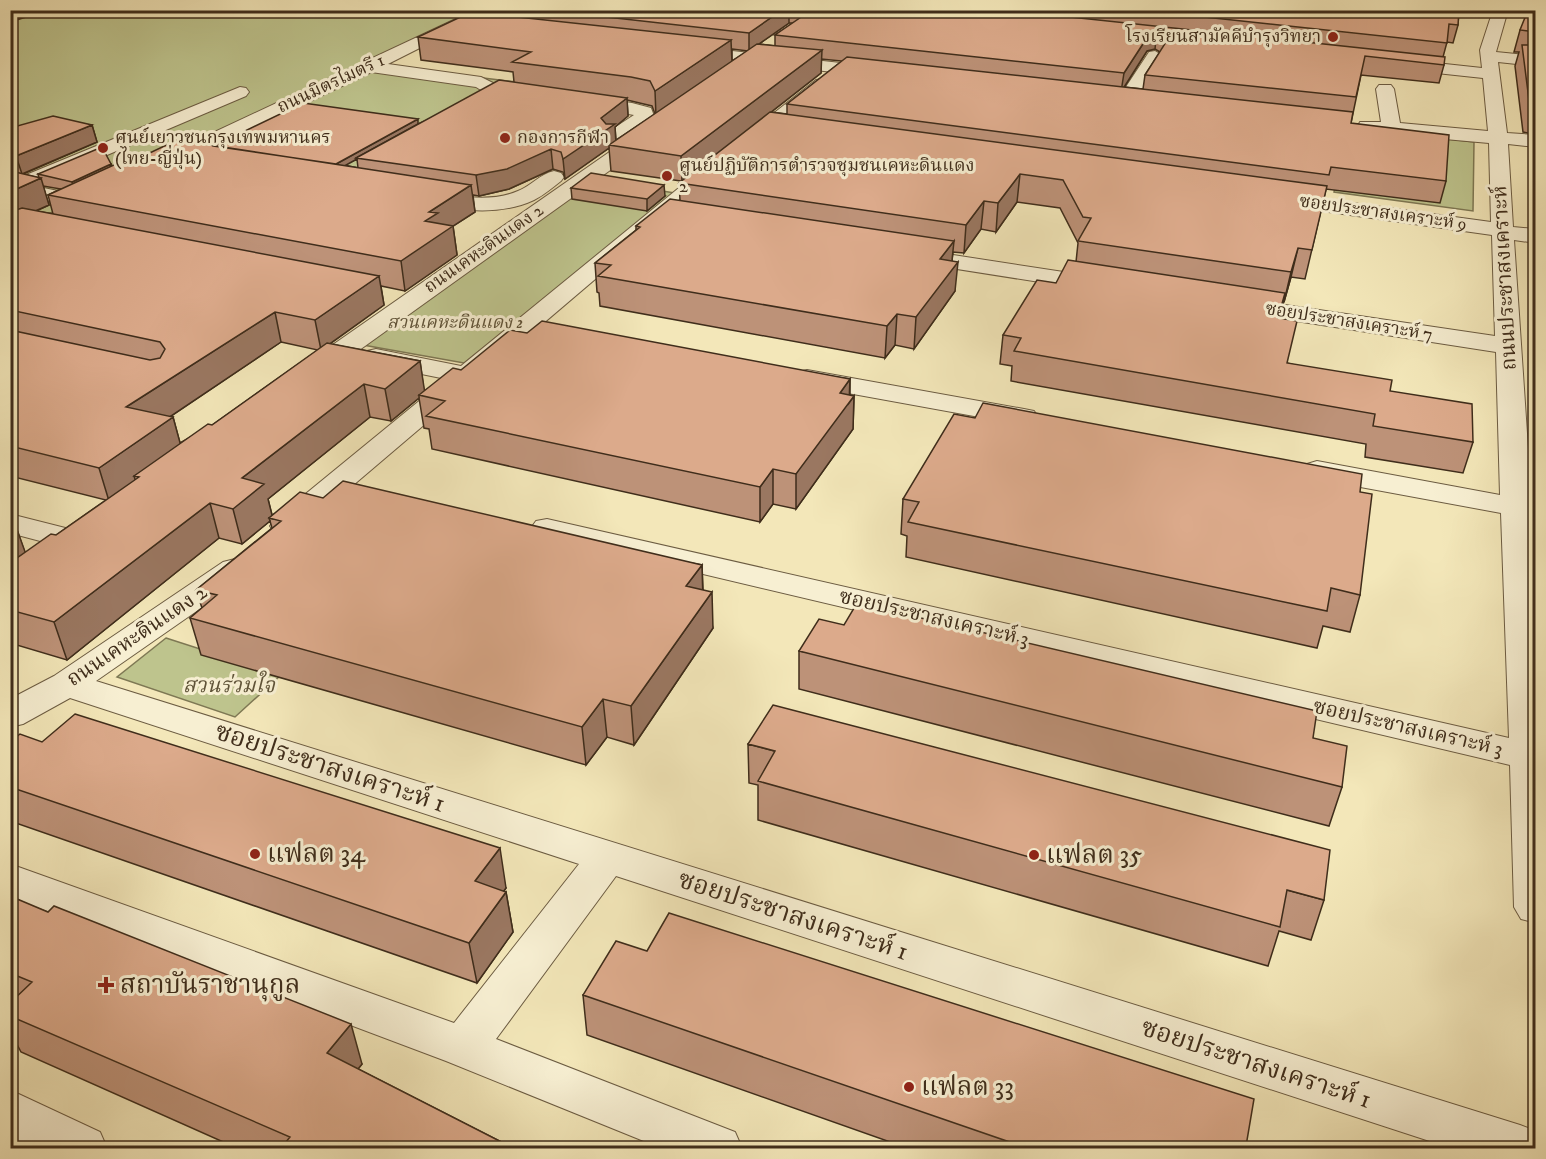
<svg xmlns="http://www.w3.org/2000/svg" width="1546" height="1159" viewBox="0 0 1546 1159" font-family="'IM FELL DW Pica','Noto Serif Thai',serif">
<rect width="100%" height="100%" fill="#f3e7b9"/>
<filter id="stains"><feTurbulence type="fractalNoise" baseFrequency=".00333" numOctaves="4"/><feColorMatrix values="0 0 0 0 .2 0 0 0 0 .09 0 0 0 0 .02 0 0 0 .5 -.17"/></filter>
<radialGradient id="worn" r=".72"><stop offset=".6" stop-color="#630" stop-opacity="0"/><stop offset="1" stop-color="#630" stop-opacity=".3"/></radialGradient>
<path fill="#bec48d" stroke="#7e7854" stroke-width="1.5" d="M11,10L497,11L11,231Z
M385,66L517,82L323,189L178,164Z
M1345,127L1474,142L1473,211L1334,192Z
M591,180L675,193L464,363L363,345Z
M166,638L281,675L235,717L117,677Z"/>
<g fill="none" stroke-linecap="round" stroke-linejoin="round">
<defs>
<path id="minor" d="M475,10H495L388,64L481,77L495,84L537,91L540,95L537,99L531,100L484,92L476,87L371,72L171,167H157L154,163L157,159Z
M1493,10H1508L1496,52L1536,56V66L1498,62L1507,133L1536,135V147L1508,144L1513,227L1536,229V243L1514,240L1536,567V923L1521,919L1514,907L1510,765L547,537L536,535L531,528L536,521L547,519L1509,738L1501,513L1317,479L1307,476L1302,470L1307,464L1317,461L1500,495L1496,352L1237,312L1228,310L1225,305L1228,300L1237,298L1495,336L1492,235L1279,205L1272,203L1268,199L1272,195L1279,193L1491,222L1489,143L1367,132L1360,130L1358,126L1360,122H1381L1376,89L1379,85H1391L1394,89L1400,123L1488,131L1483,78L1399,69L1393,68L1391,64L1393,60L1399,59L1482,68L1480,50Z
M687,46L877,67L883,68L886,72L883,76L877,77L681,55L679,51L681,47Z
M1155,51L1163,56L1136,99L1133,103H1121L1118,99L1149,52Z
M822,79L828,80L831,84L828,88L694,195L297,533L286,535L275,533L270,526L275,519L446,379L367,363L363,357L367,351L376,349L461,366L680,187L816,80Z
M240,87L246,88L249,92L246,96L34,186L87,197L90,202L87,207L79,208L22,196L12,187L21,177Z
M582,96L632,103L651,108L654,116L619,142H605L602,138L605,134L634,115L576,105L573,101L576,97Z
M648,128L655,130L658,134L655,138L319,379L310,381L301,379L297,373L301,367L641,130Z
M554,171L561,173L564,177L561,181C552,188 544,195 534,200C500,216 458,211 423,202L419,198L423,194L430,192C458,196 490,203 518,191C531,186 540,174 554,171Z
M914,249L1103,278L1111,280L1115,285L1111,290L1103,292L906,261L903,256L906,251Z
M807,370L1024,409L1034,411L1038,417L1034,423L1024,425L798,384L794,378L798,372Z
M10,514L89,534L94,541L89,548L78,551L10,533Z
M235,559L247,562L251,569L247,576L96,681L1520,1125L1536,1131V1148H1451L616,876L496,1039L735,1132L742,1148H661L446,1061L10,897V864L454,1023L579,864L70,698L23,724L10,727V699L54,676L223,562Z
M10,1090L100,1132L107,1148H33L10,1137Z"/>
</defs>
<use href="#minor" stroke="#6c5c42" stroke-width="2"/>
<use href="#minor" fill="#f7efd2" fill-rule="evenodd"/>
</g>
<path fill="#bd9278" stroke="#3f2d1b" stroke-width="1.5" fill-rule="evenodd" d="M277,10H299V14Z
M496,10H1459L1458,25L1453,43L1447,42L1443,57L1444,65L1439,83L1361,75L1351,123L1446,181L1440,203L1326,189L1305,279L1291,277L1284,302H1283L1279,318L1287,363L1390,391L1473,442L1463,473L1365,457L1366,444L1011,381L1012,366L1000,364L1003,335L1056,283L1076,262L1078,243L1060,208L1017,202L996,232L981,229L964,253L953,252L952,261L955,291L914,349L895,345L885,358L600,306L599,293L597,292L595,263L636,230V226L680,200L679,183L681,181L611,171L609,148L565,179L563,172L553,169L509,189L479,196L473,195L475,212L453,226L457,255L405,291L381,286L384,305L330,344L420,361L424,391L527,333L850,379V395L854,396L853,429L796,509L773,504L760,522L432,449L429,429L424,428L419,398L391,421L370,417L268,499L272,515L323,498L702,565L703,589L713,628L634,745L607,737L586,765L201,655L190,618L202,608L196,590L272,528L270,521L242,544L219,538L67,660L10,643V523L15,524L25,553L56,535L106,500L10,476V128L92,125L97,142L23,174L39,178L38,174L111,164L112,166L118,168L214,146L418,124L514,82L513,72L421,60L418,37L496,15ZM789,23H793L775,35V46L759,44ZM732,49L748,51L732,61ZM1155,49L1160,52L1145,75L1143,89L1124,87L1147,51ZM821,59L842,61L787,104V114L771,112L821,73ZM627,100L652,106L655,114L616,140L615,127L628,116ZM357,159L358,168L344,165ZM43,186L61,189L48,195L53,214L36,211L49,205ZM281,342L318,350L212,425L180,443L173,417H170Z
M1536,10V184L1530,149L1534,134L1523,132L1515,66L1519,52H1514L1520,30Z
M571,188L665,196L647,211L572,199Z
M1360,492V595L1350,632L1323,626L1317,648L906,557L907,536L901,534L903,499Z
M799,651L1313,738L1342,787L1329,826L799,689Z
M10,742L506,888L504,891L506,892L513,932L477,983L10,821Z
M748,744L1324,900L1311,940L1279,931L1268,966L758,820V785L749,783Z
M10,896L362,1064L358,1069L515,1149H239L21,1052L10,1031Z
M583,995L1254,1149H910L587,1035Z"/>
<path fill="#9a7761" stroke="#3f2d1b" stroke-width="1.5" d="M10,10H49L10,22Z
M782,10H789V23L749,51V33Z
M1157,31L1155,49L1147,51L1121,92L1124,73L1150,33Z
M731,40L732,63L656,116L655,91Z
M822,50L821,73L682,182L681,156Z
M627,98L628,116L615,127L616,144L609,145V148L565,179L563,159L601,118Z
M418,119V124L356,158L357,159L330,174L329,168Z
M92,125L97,142L22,174L16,156Z
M551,149L553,169L509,189L479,196L476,175Z
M111,164L114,175L76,193L72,182Z
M1020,174L1017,202L996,232L998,203Z
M41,178L49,205L10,222V192Z
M471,185L475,212L453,226L457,255L405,291L401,261L425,221L429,212Z
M664,185L665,196L647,211V199Z
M984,201L981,229L964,253L966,225Z
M954,241L951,270L958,262L955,291L914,349L916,317L940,259Z
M1298,248L1291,277L1284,302L1291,272Z
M379,276L384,305L321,350L315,320Z
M1285,293L1279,321L1278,318Z
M275,312L281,342L135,440L126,407Z
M897,314L895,345L885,358L887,326Z
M420,361L425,394L419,395V398L391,421L385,389Z
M850,379L849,403L854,396L853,429L796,509V474L840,393Z
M364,384L370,417L268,499L273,519L269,518L270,521L242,544L233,509L242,478Z
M173,417L182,450L134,476L136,482L109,501L99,468Z
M773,469V504L760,522V487Z
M210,503L219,538L67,660L54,622Z
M15,524L28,560L10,573V527Z
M702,565L703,601L686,586Z
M712,592L713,628L634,745L631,706Z
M603,699L607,737L586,765L582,727Z
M500,848L506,888L482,921L475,881Z
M506,892L513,932L477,983L469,943Z
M351,1024L362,1064L339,1093L327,1053Z"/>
<path fill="#dcaa8b" stroke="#3f2d1b" stroke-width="1.5" d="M544,10H782L749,33Z
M806,10H1005L1445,57L1444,65L1365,56L1356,97L1145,75L1168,39L1167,36L1157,31L1150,33L1124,73L775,35L804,15Z
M1139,10H1410L1423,12L1425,10H1459L1458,25L1449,24L1447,43Z
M1528,10H1536V32L1520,30Z
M471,12L731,40L655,91L650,81L631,77L512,62L531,52L418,37Z
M757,44L822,50L681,156L609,145Z
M1522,45H1536V109L1530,108Z
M847,57L1353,112L1351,123L1449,135L1446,181L1331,167L1329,175L787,104Z
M499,80L627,98L601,118L606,124H615L563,159L561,152L551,149L507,169L476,175L356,158Z
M303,103L418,119L336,164L214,146Z
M770,112L1327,186L1312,250L1298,248L1291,272L1078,241L1091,218L1083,217L1063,180L1020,174L998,203L984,201L966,225L679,183Z
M53,116L92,125L16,156H10V128Z
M177,140L471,185L429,212L438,213L425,221L453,226L401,261L48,195L116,164L118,168Z
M102,147L111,164L72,182L38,174Z
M10,170L11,171L41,178L10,192Z
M591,173L664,185L647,199L571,188Z
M670,199L954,241L940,259L958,262L916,317L897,314L887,326L598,276L611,265L595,263L640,227L636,226Z
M22,208L379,276L315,320L275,312L126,407L173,417L99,468L10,446V330L150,360L160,358L165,349L160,342L10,310V212Z
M1068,260L1285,293L1278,318L1297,321L1287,363L1392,380L1390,391L1472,404L1473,442L1373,426L1375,414L1014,351L1021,338L1003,335L1037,280L1056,283Z
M542,321L850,379L840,393L854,396L796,474L773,469L760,487L426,416L445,401L419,395L453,368L461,370L510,330L527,333Z
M327,343L420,361L385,389L364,384L242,478L264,484L233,509L210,503L54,622L10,610V563L51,534L56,535L139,477L134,476L208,424L212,425Z
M983,403L1362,474L1360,492L1372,494L1360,595L1331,588L1327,611L908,522L919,502L903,499L954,414L975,418Z
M343,481L702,565L686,586L712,592L631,706L603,699L582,727L190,618L217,595L196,590L281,521L269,518L300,492L323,498Z
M857,603L1317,711L1313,738L1347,746L1342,787L799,651L819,619L844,625Z
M773,705L1330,850L1324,900L1287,890L1280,927L758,781L775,751L748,744Z
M75,714L500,848L475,881L506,892L469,943L10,787V742L20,734L42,742Z
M10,896L48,912L54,906L351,1024L327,1053L515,1149H295L285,1143L290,1137L10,1016V1003L32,982L10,973Z
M669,913L1254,1099L1246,1146L1254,1149H1030L583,995L616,941L647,951Z
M10,1137L29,1149H10Z"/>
<g fill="#8f2418" stroke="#f7efd2" stroke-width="2">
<circle cx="1333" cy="37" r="6"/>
<circle cx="505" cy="138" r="6"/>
<circle cx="103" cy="148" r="6"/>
<circle cx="667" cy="176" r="6"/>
<circle cx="255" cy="854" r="6"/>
<circle cx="1034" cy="855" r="6"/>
<path d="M103 976h6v6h6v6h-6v6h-6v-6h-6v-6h6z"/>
<circle cx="909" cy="1087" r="6"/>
</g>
<g text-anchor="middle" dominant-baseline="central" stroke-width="6" stroke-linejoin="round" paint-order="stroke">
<g font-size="18" fill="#3f2d1b" stroke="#f7efd2" text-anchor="start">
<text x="1321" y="37" text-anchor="end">โรงเรียนสามัคคีบํารุงวิทยา</text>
<text x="115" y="138">ศูนย์เยาวชนกรุงเทพมหานคร<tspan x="115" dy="21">(ไทย-ญี่ปุ่น)</tspan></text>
<text x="517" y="138">กองการกีฬา</text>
<text x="679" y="166">ศูนย์ปฏิบัติการตำรวจชุมชนเคหะดินแดง<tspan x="679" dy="21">2</tspan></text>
</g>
<g font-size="18" fill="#3f2d1b" stroke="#f7efd2">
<text transform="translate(331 84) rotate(-25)">ถนนมิตรไมตรี 1</text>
<text transform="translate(1383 213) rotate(8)">ซอยประชาสงเคราะห์ 9</text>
<text transform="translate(484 249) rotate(-35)">ถนนเคหะดินแดง 2</text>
<text transform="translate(1349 322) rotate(9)">ซอยประชาสงเคราะห์ 7</text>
</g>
<g font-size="18" font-style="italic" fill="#5f5338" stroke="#f7efd2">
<text x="455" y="323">สวนเคหะดินแดง 2</text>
</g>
<g font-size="21" fill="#3f2d1b" stroke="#f7efd2">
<text transform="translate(1505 278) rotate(-93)">ถนนประชาสงเคราะห์</text>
<text transform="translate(934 618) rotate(13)">ซอยประชาสงเคราะห์ 3</text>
<text transform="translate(137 636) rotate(-34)">ถนนเคหะดินแดง 2</text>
<text transform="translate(1408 728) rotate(13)">ซอยประชาสงเคราะห์ 3</text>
</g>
<g font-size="21" font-style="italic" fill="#5f5338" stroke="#f7efd2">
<text x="229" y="686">สวนร่วมใจ</text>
</g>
<g font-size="26" fill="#3f2d1b" stroke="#f7efd2">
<text transform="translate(330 768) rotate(18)">ซอยประชาสงเคราะห์ 1</text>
<text transform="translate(793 916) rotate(18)">ซอยประชาสงเคราะห์ 1</text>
<text transform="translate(1256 1064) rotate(18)">ซอยประชาสงเคราะห์ 1</text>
</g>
<g font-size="26" fill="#3f2d1b" stroke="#f7efd2" text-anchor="start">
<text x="267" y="854">แฟลต 34</text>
<text x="1046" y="855">แฟลต 35</text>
<text x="120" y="985">สถาบันราชานุกูล</text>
<text x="921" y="1087">แฟลต 33</text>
</g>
</g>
<rect width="1546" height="1159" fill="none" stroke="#f3e7b9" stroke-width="36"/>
<rect x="12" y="12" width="1522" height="1135" fill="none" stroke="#3f2d1b" stroke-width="3"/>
<rect x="18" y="18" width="1510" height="1123" fill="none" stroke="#3f2d1b" stroke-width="1.5"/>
<rect width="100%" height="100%" filter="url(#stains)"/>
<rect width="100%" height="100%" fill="url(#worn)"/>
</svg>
